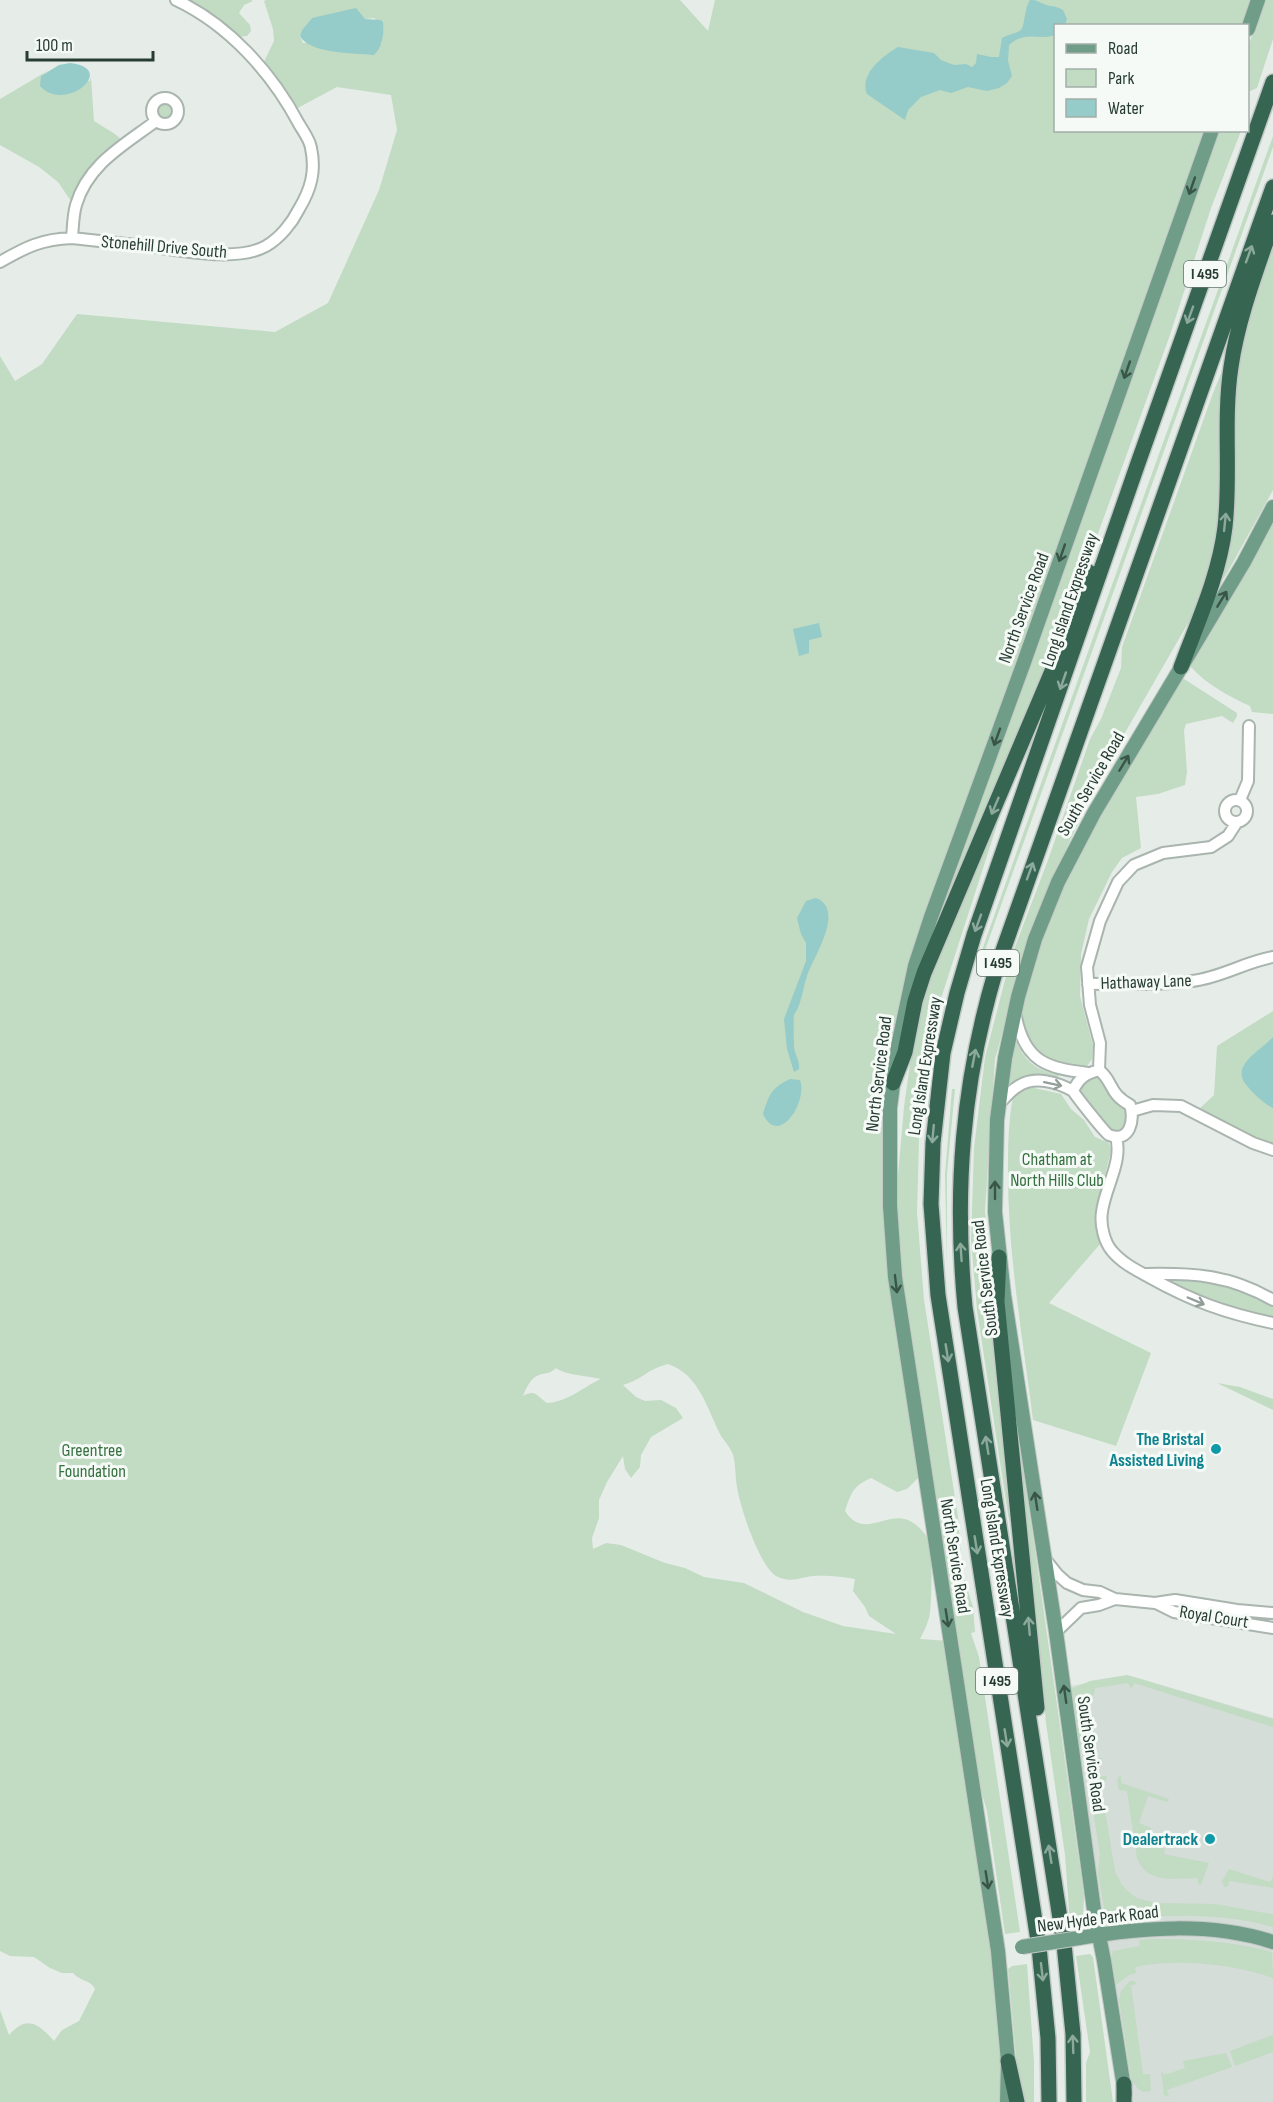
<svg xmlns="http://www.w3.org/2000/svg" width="1273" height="2102" viewBox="0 0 1273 2102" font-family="'Sofia Sans Condensed',sans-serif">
<rect width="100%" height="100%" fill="#e6ede8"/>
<path fill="#d4ddd7" d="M1125,1676L1135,1677L1273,1718V1936L1258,1931L1222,1925L1151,1920L1104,1926L1066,1687Z
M1165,1932L1228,1935L1273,1949V2102H1131L1106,1939Z"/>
<path fill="#c2dbc3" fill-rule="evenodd" d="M176,0H251L253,1L244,5L239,13L250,25L251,31L247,36L239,37Z
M266,0H680L708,31L715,0H1258L1248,26H1056V130L1212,131L957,846L898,1046L890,1206L921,1475L907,1489L897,1492L871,1478C853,1486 851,1493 845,1511C864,1540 885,1511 908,1520C915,1523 925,1532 928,1539C933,1552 932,1604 929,1618C927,1625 923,1633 920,1639L950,1641L998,1951L1007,2102H0V2010L9,2035C27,2014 39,2024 54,2041L62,2030L79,2021L95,1989C91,1980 79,1981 73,1973H62L50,1968L34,1957L10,1956L0,1951V356L15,381L42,364L77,314L275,332L328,303L379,190L397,130L391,95L337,87L292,111L261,68L274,41L273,29L264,1ZM332,15L361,16L365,19L374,18L383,27L382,43H303L300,36L302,30L312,18ZM668,1364C700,1375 707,1409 721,1436C725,1442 731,1448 733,1455C736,1466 735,1476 737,1487C740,1507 760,1569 778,1577C791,1583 801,1577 814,1576C823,1575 846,1577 855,1579L853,1591L865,1607L869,1616L896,1634L843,1626L803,1612L744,1583L704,1577L685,1568L665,1563L621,1545L606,1543L593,1549L592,1538L599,1518V1500L607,1482L623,1456L625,1469L631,1478L640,1467L641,1455L651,1437L683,1418L676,1408L661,1400L645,1401L636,1397L623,1385C640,1381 649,1368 668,1364ZM556,1368C564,1375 589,1376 601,1379C583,1387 568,1402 547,1403C536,1396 536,1389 523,1396C527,1387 531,1376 542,1374C549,1373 550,1373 556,1368Z
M1264,0H1273V39L1257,88L1248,92V47Z
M49,70L41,76L90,81L91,77L94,121L115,134L125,143L114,150L75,207L58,182L39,167L0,145V99Z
M152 111a13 13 0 1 1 26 0a13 13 0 1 1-26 0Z
M1218,131H1241L1211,208L1170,335L1075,597L1052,655L947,901L944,898Z
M1273,136V147L975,978L981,953C1077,680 1176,408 1273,136Z
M1273,241V490L1226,575L1214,592L1230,532L1235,463L1234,401L1240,343Z
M1227,359L1220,515L1210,566L1199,604L1107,764L1073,834L1033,923L995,1059L985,1211L1015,1541L1008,1515L977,1310L971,1240L974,1148L985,1057L1011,957L1048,860L1090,739L1101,719L1121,668L1122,647L1213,393Z
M1273,516V714L1252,712L1250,706C1228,696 1206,684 1190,666Z
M1181,677L1237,713V716L1233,723L1222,716L1186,724L1184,730L1187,772L1185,785L1158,794L1136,797L1141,848L1122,858L1112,872L1089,919L1081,954L1080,996L1093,1046L1092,1059L1087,1066L1077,1069L1038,1056L1020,1022L1030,978L1050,912L1073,863Z
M1017,763L936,1014L920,1106L917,1212L924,1300L958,1517L962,1572L973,1607L975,1632L971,1633L979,1657L1020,1932L1005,1934L987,1811L977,1777L901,1284L896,1198L904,1107L918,1006Z
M1273,1011V1150L1195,1113L1214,1095L1217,1046Z
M1014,1031C1019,1056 1033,1071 1059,1074L1058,1079C1032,1075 1019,1072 1002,1095Z
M1099,1070L1130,1105L1131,1125L1116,1137L1078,1099V1080Z
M1030,1087L1061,1094L1071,1109L1084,1120L1095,1137L1109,1143L1111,1150C1105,1180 1092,1213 1101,1243L1049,1303L1151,1353L1116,1446L1033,1420C1023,1339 1008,1257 1008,1174C1008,1148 1008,1123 1013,1097Z
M952,1089H955L947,1174V1264L945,1174Z
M1188,1273L1273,1300V1322L1231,1314L1144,1274Z
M1217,1383L1240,1387L1273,1399V1410Z
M1018,1430L1084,1895L1083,1919L1081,1923L1070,1924L1065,1855L1046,1723L1016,1436Z
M1127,1675L1273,1719V1727L1134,1683L1131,1689L1128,1683L1095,1688L1094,1695L1088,1697L1097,1758H1104C1074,1772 1073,1707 1071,1689L1090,1681Z
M1121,1775V1783L1169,1799L1168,1802L1148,1796L1139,1823L1151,1828L1147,1843L1165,1849L1164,1854L1209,1863L1201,1885L1198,1884V1878C1174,1878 1148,1885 1137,1858L1127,1791L1119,1790L1117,1779Z
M1105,1776L1107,1777L1106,1780L1100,1781L1115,1871L1122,1885L1130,1893L1137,1898L1156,1903L1215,1904L1271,1914H1273V1927C1224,1913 1173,1915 1122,1918L1117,1917V1913L1107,1911L1104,1908L1098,1873L1100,1854L1089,1786C1091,1776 1096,1777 1105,1776Z
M1229,1869L1270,1882L1273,1877V1888L1229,1881L1228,1886L1224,1887L1222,1881Z
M1150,1939C1192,1939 1231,1941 1272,1952L1273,1978C1235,1964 1175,1958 1135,1967L1136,1973L1129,1975L1116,1985L1111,1960L1113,1951L1140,1946L1139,1940Z
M1090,1954L1093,1957L1113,2102H1086V2063L1090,2052L1076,1956Z
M1027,1964L1034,2062V2102H1020L1008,1969L1012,1966Z
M1130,1981H1134L1137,1984L1131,1985L1143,2074H1150L1151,2091L1144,2092L1138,2089L1131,2079L1119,1999L1121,1991Z
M1273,2035V2052L1235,2066L1230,2051Z
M1226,2053L1232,2067L1167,2090L1169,2097L1164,2095L1161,2070L1164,2075L1185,2068L1183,2061Z"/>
<path fill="#95cbc8" d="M1030,0C1038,0 1038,2 1044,4C1050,7 1055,5 1063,10L1067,19L1065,25L1056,26L1055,35C1039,41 1025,30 1009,45L1008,61L1012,76L1007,83L999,88L987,91L968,87L951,93L940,90L921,97L908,110L905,120L867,94C859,74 883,56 898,47L934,53L941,60L954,65L966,64L972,67L976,63L977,54L991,57H999L1002,38C1007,35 1017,33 1021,30C1025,26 1024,9 1030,0Z
M356,8L365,19L381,20L383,22C384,34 383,46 374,55C354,53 310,54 300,36L302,30L312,18Z
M70,63C119,68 65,114 40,86L41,76L59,65Z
M819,623L822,637L809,640V653L799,656L793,629Z
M816,898C846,910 813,957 807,976C804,984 803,994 800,1002C799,1007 796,1011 794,1015C793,1018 794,1043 794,1047C795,1055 800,1061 799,1069L794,1072L787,1049L784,1019L806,961V943L801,934L797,918L806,901Z
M1273,1037V1108C1263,1103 1255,1095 1248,1087C1228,1066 1260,1052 1273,1037Z
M790,1079L800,1080C808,1101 779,1148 763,1114C769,1095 771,1088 790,1079Z"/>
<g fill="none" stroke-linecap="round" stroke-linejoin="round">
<defs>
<path id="minor" d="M152 111a13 13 0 1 1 26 0a13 13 0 1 1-26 0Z
M72,238C73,227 73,215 76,205C88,164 124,145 156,121
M0,262C26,247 42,239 72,238C99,241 126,244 154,247C184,251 238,262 266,246C280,238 292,223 299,209C311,189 316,171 311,148C310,140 303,131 299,124C272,73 229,25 176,0
M1225 811a11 11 0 1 1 22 0a11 11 0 1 1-22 0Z
M1240,800L1248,781L1249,726
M1088,984C1122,983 1159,986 1192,981C1220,978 1245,962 1273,957
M1016,1017C1025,1062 1047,1068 1088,1073
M1099,1070L1100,1043L1090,1005L1087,967L1100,921L1118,882L1134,865L1163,853L1211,847L1228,836L1237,822
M1099,1070C1114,1082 1108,1093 1130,1105C1135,1119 1130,1144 1109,1135C1105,1133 1076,1096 1073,1091C1079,1078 1085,1074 1099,1070Z
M999,1104C1004,1099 1010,1091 1017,1087C1034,1075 1057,1082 1073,1091
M1132,1111L1153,1105L1181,1106L1253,1143L1273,1150
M1116,1137C1123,1162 1105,1187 1102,1212C1100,1224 1104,1242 1112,1251C1122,1263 1136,1270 1149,1277C1192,1301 1225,1313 1273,1323
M1146,1274C1194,1273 1230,1275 1273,1300
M1046,1560L1058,1575L1067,1583L1083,1590L1100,1592L1115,1599L1155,1603L1175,1600L1237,1610L1273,1613
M1156,1603L1174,1612L1273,1628
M1056,1632L1081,1608L1099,1605L1115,1599"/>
<path id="major" d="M1248,29L1258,0
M1079,1938C1143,1927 1210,1922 1273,1942
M1125,2094L1104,1961L1094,1910L1056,1632L1004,1295L995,1212L997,1120L1005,1058L1018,997L1035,939L1058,882L1094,813L1244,562L1273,507
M1007,2102L1008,2061L998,1951L895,1277L890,1206V1108L898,1046L915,966L931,917L1023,665L1212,130"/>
<path id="highway" d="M1181,667C1198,621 1219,576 1225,527C1231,474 1223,420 1231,367C1238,318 1257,269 1273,222
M893,1083L905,1052L915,1001L924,973L1058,657L1089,572
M999,1257L997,1302L1037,1708
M1008,2061L1017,2102
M1049,2102L1048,2038L1039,1947L938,1295L931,1204L933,1143L943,1053L957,993L974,935L1137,466L1273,82
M1074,2102L1073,2034L1064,1944L965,1307C954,1191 962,1085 995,973L1273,187
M1124,2102V2084"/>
</defs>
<use href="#minor" stroke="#a9b5ae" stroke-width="14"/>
<use href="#major" stroke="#c3c9c6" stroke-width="16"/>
<use href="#highway" stroke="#c3c9c6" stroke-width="18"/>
<use href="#minor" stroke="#fff" stroke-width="10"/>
<use href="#major" stroke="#709d88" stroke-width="14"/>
<use href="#highway" stroke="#366652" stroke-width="15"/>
<defs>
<path id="major-bridge" d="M1022,1947L1079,1938"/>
</defs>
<use href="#major-bridge" stroke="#c3c9c6" stroke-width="16" stroke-linecap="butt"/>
<use href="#major-bridge" stroke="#709d88" stroke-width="14"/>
</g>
<defs><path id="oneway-shaft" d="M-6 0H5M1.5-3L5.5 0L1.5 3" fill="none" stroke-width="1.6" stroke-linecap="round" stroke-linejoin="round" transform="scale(1.5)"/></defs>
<g stroke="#395548">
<use href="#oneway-shaft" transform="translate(1192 186) rotate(109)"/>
<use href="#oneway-shaft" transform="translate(1127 370) rotate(109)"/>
<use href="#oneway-shaft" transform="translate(1062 553) rotate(109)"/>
<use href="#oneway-shaft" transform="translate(1222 599) rotate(-59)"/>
<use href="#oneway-shaft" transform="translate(997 737) rotate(110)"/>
<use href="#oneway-shaft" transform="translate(1124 763) rotate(-59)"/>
<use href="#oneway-shaft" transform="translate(995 1190) rotate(-90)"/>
<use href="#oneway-shaft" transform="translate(896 1284) rotate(83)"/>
<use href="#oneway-shaft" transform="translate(1036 1501) rotate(-99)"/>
<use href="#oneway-shaft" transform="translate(947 1618) rotate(81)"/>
<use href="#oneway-shaft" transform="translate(1065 1694) rotate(-98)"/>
<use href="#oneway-shaft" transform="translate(987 1880) rotate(81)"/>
</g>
<g stroke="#8ca99c">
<use href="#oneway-shaft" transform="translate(1249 254) rotate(-70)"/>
<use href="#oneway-shaft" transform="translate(1190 315) rotate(110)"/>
<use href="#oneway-shaft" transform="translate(1225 522) rotate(-84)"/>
<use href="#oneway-shaft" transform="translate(1063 681) rotate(109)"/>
<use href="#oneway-shaft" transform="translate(995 806) rotate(113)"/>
<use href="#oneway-shaft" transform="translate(1030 871) rotate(-70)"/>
<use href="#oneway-shaft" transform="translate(978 923) rotate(110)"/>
<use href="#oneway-shaft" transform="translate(974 1058) rotate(-79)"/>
<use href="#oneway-shaft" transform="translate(933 1134) rotate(95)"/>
<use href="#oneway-shaft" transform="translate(961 1252) rotate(-94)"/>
<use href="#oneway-shaft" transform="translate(947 1353) rotate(81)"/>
<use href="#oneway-shaft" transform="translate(987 1445) rotate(-99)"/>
<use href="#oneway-shaft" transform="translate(976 1545) rotate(81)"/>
<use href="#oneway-shaft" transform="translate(1029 1626) rotate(-95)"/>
<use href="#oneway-shaft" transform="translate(1006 1738) rotate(81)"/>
<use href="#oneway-shaft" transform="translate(1050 1854) rotate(-99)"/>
<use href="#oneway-shaft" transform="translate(1042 1972) rotate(83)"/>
<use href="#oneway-shaft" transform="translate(1073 2044) rotate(-92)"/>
</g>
<g stroke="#939e99">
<use href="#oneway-shaft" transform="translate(1053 1084) rotate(12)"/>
<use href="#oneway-shaft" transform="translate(1196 1301) rotate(23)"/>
</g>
<g fill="#0f9aa8" stroke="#f6faf7" stroke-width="2">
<circle cx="1216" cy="1449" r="6"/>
<circle cx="1210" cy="1839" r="6"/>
</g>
<g text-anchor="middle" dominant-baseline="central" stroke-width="6" stroke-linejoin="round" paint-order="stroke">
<g fill="#f6faf7" stroke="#65766e" stroke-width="1.5">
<rect x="1184" y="261" width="42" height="26" rx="4.5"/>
<rect x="977" y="950" width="42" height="26" rx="4.5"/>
<rect x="976" y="1668" width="42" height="26" rx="4.5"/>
</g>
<g font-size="16" font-weight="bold" fill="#273d33">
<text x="1205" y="274">I 495</text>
<text x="998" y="963">I 495</text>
<text x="997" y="1681">I 495</text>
</g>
<g font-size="18" fill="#273d33" stroke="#f6faf7">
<text transform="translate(164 247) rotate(5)">Stonehill Drive South</text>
<text transform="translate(1070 600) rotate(-71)">Long Island Expressway</text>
<text transform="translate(1024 608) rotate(-70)">North Service Road</text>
<text transform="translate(1091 784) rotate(-60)">South Service Road</text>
<text transform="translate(1146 982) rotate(-2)">Hathaway Lane</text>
<text transform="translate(925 1066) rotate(-81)">Long Island Expressway</text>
<text transform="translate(879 1074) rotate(-83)">North Service Road</text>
<text transform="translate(985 1278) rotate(-97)">South Service Road</text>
<text transform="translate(997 1548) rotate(81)">Long Island Expressway</text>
<text transform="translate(955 1556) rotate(81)">North Service Road</text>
<text transform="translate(1214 1617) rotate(9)">Royal Court</text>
<text transform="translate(1091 1754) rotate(82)">South Service Road</text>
<text transform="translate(1098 1919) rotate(-7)">New Hyde Park Road</text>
</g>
<g font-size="18" fill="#357040" stroke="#f6faf7">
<text x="1057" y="1159">Chatham at<tspan x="1057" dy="21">North Hills Club</tspan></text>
<text x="92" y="1450">Greentree<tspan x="92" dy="21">Foundation</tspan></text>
</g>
<g font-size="18" font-weight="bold" fill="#0d838f" stroke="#f6faf7" text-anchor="end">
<text x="1204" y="1439">The Bristal<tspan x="1204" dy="21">Assisted Living</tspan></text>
<text x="1198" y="1839">Dealertrack</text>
</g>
</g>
<rect x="1054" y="24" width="195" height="108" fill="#f6faf7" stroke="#a3aea9" stroke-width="1.5"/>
<rect x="1066" y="44" width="30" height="9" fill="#709d88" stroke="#a3aea9" stroke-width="1.5"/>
<text x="1108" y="54" font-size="18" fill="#273d33">Road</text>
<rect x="1066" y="69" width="30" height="18" fill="#c2dbc3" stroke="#a3aea9" stroke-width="1.5"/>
<text x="1108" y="84" font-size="18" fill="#273d33">Park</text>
<rect x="1066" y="99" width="30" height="18" fill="#95cbc8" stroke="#a3aea9" stroke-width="1.5"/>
<text x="1108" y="114" font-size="18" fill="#273d33">Water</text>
<path d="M27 51v9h126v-9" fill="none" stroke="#273d33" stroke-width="3"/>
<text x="36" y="51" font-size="18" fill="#273d33" stroke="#f6faf7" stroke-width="4.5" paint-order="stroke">100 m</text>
</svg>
